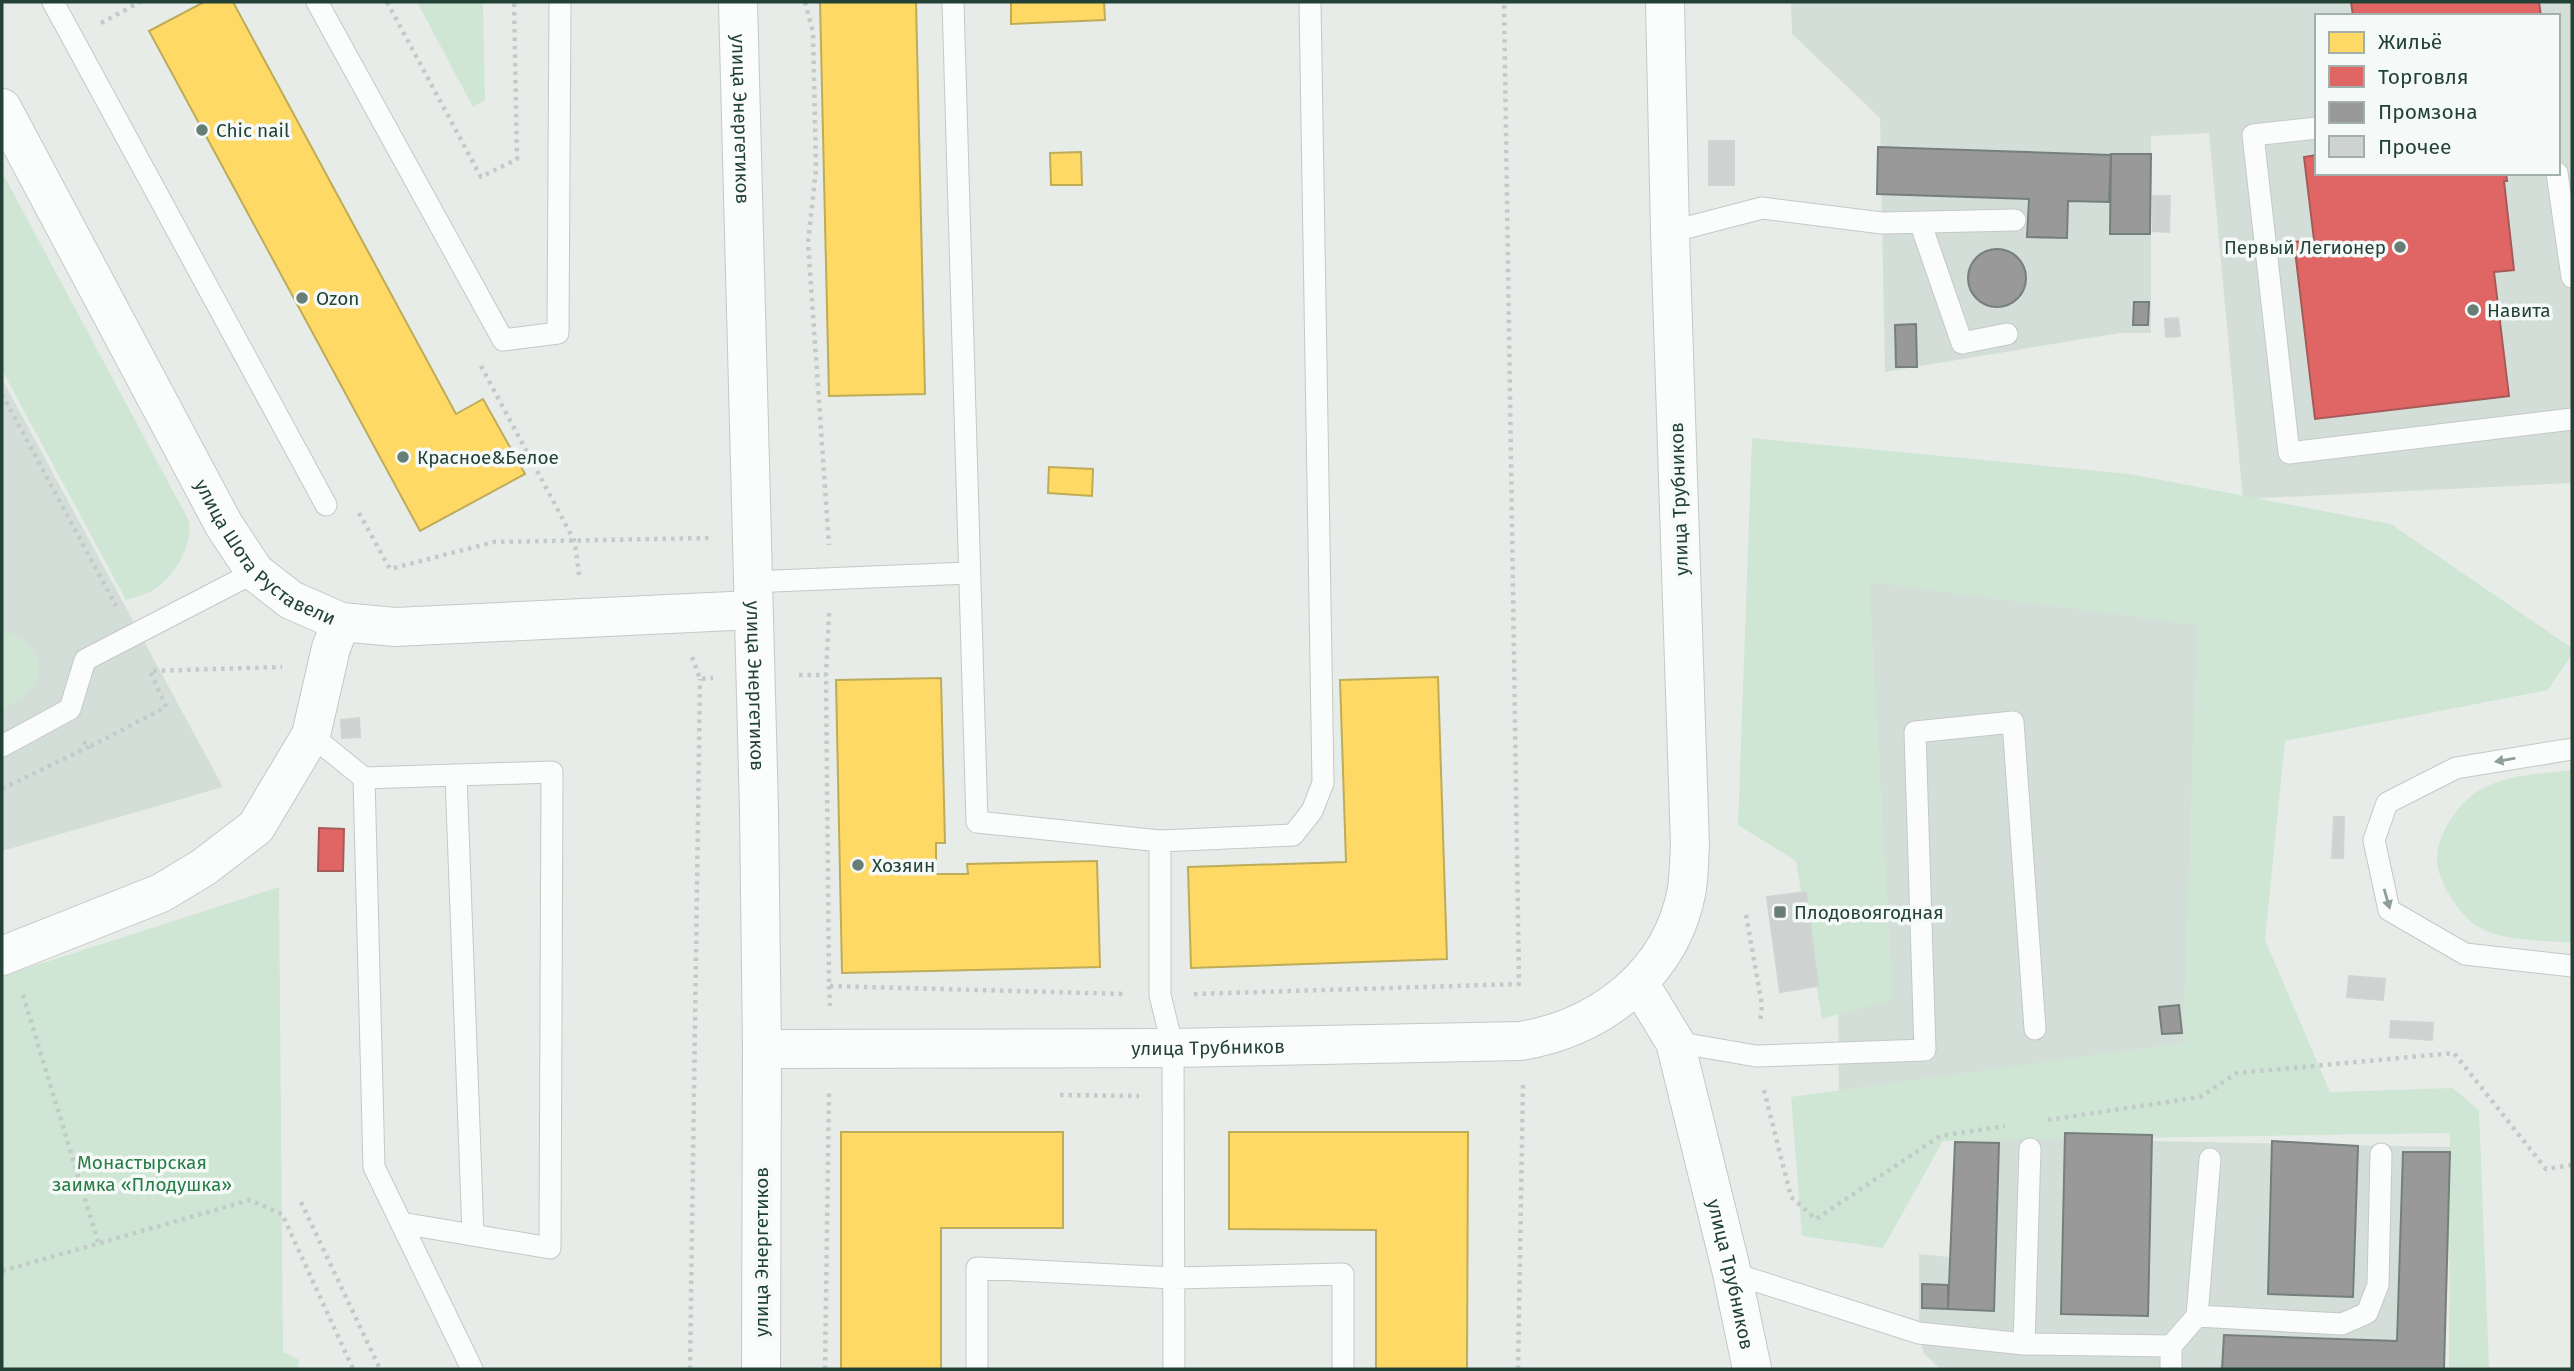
<svg xmlns="http://www.w3.org/2000/svg" width="2574" height="1371" viewBox="0 0 2574 1371" font-family="'Fira Sans',sans-serif">
<rect width="100%" height="100%" fill="#e7ece9"/>
<path fill="#d4ded9" fill-rule="evenodd" d="M1791,2H2572V483L2243,499L2209,133L2151,136V333H2120L1885,372L1880,118L1792,34ZM2317,16H2558V173H2317Z
M2,379L223,787L2,851Z
M1836,571L2227,611L2203,1091L1839,1120Z
M1955,1137L2453,1147L2444,1369H1941L1924,1354L1919,1333V1254L1949,1257Z"/>
<path fill="#cfe6d5" d="M417,2H483L485,100L473,107Z
M2,172L189,521C193,546 174,578 152,591C144,595 134,597 126,600L2,370Z
M1752,438L2130,474L2391,524L2572,648V654L2548,690L2285,741L2265,940L2330,1092L2453,1088L2479,1110L2489,1367H2449L2450,1133L1943,1141L1883,1248L1802,1236L1791,1097L2183,1043L2197,625L1869,582L1893,1000L1822,1019L1796,861L1738,825Z
M2,632C25,634 47,658 36,682C29,696 14,702 2,709Z
M2572,770V943C2543,940 2503,942 2477,926C2459,914 2436,880 2437,858C2438,833 2457,805 2478,791C2506,774 2541,774 2572,770Z
M279,887L283,1352L299,1360L298,1369H2V976Z"/>
<path fill="#ffd966" stroke="#bdac58" stroke-width="2" d="M204,2H233L456,414L483,399L525,474L420,531L149,31Z
M820,2H916L925,394L829,396Z
M1011,2H1104L1105,20L1011,24Z
M1081,152L1082,185H1051L1050,153Z
M1049,467L1093,469L1092,496L1048,493Z
M1438,677L1447,959L1191,968L1188,867L1346,862L1340,680Z
M941,678L945,843H936V874H968L967,864L1097,861L1100,967L842,973L836,680Z
M841,1132H1063V1228H941V1369H841Z
M1229,1132H1468L1467,1369H1376V1230L1229,1229Z"/>
<path fill="#e06666" stroke="#a75b58" stroke-width="2" d="M2351,2H2539L2541,16H2353Z
M2317,155V173H2506L2507,181H2504L2514,270L2494,272L2509,396L2315,419L2294,242L2314,240L2304,157Z
M319,828L344,829L343,871H318Z"/>
<path fill="#999" stroke="#757f7c" stroke-width="2" d="M1878,147L2111,155L2109,202L2068,201L2067,238L2027,237L2029,199L1877,194Z
M2111,154H2151L2150,234H2110Z
M1968 278a29 29 0 1 1 58 0a29 29 0 1 1-58 0Z
M2134,302H2149L2148,325H2133Z
M1916,324L1917,367H1896L1895,325Z
M2179,1005L2182,1033L2162,1034L2159,1007Z
M2065,1133L2152,1135L2148,1316L2061,1314Z
M2272,1141L2358,1146L2353,1297L2268,1294Z
M1955,1142L1999,1143L1994,1311L1948,1309Z
M2403,1152H2450L2444,1369H2222L2224,1335L2397,1341Z
M1922,1284L1948,1285V1309L1922,1308Z"/>
<path fill="#ced3d1" stroke="#cfd5d2" stroke-width="2" d="M1709,141H1734V185H1709Z
M2153,196H2170L2169,232L2153,231Z
M2178,318L2180,336L2166,337L2165,319Z
M359,718L360,737L342,738L341,720Z
M2334,817H2344L2343,858H2332Z
M1806,892L1818,986L1780,992L1767,897Z
M2349,976L2385,979L2383,1000L2347,997Z
M2391,1021L2433,1023L2432,1040L2390,1037Z"/>
<g fill="none" stroke-linecap="round" stroke-linejoin="round">
<defs>
<path id="service" d="M53,2L326,505
M317,2L503,340L558,333L560,2
M953,2L977,822L1160,841L1293,835L1312,811L1323,783L1310,2
M2317,128L2253,135L2289,453L2572,419
M2557,173L2572,277
M1920,222L1962,343L2007,334
M1670,232L1762,208L1882,223L2015,220
M752,582L969,573
M311,735L364,778L374,1167L472,1369
M2,746L70,709L85,660L255,572
M2572,749L2456,768L2387,803L2374,840L2389,910L2465,954L2572,966
M456,775L473,1235
M364,778L552,772L550,1248L401,1223
M1160,841V995L1173,1048L1174,1369
M1675,1042L1756,1056L1925,1050L1915,732L2013,722L2035,1029
M1732,1273L1919,1333L2024,1344L2171,1346
M2197,1316L2342,1324L2367,1313L2378,1285L2381,1154
M2024,1344L2030,1149
M977,1369V1268L1174,1278L1343,1274V1369
M2171,1369V1346L2197,1316L2210,1159"/>
<g id="minor">
<path d="M2,956L161,893L204,867L256,827L311,735L331,648L341,622"/>
<path id="s1" d="M1639,983L1675,1042L1732,1273L1752,1369"/>
</g>
<g id="tertiary">
<path id="s2" d="M738,2L759,811L762,1049L761,1369"/>
<path id="s3" d="M2,108L224,525L255,572L291,600L341,622L395,627L753,610"/>
<path id="s4" d="M762,1049L1173,1048L1521,1041C1602,1027 1672,973 1687,889C1689,875 1689,860 1690,846L1670,232L1665,2"/>
</g>
</defs>
<use href="#service" stroke="#c4c9c6" stroke-width="23"/>
<use href="#minor" stroke="#c4c9c6" stroke-width="40"/>
<use href="#tertiary" stroke="#c4c9c6" stroke-width="40"/>
<path stroke="#c2cbc8" stroke-width="4.5" stroke-dasharray="3.5 5" stroke-linecap="butt" d="M387,2L481,177L517,159L514,2
M805,2L813,32L816,169L808,243L829,545
M101,23L140,2
M481,366L575,542L579,575
M2,394L116,606
M359,513L390,569L494,542L709,538
M829,613L826,675L829,986L1126,994
M692,657L700,679L713,678
M799,675H826
M83,742L91,746L166,707L150,671L282,667
M2,789L90,746
M1746,915L1762,1005L1760,1023
M829,986L830,1006
M1194,994L1519,984L1504,2
M23,995L98,1242
M1764,1090L1791,1197L1816,1219L1940,1136L2005,1126
M1060,1095L1139,1096
M2048,1120L2200,1097L2237,1073L2454,1053L2546,1169L2572,1165
M301,1202L380,1369
M2,1271L250,1200L282,1214L353,1369
M690,1369L700,679
M825,1369L829,1093
M1518,1369L1523,1083"/>
<use href="#service" stroke="#fbfcfc" stroke-width="21"/>
<use href="#minor" stroke="#fbfcfc" stroke-width="38"/>
<use href="#tertiary" stroke="#fbfcfc" stroke-width="38"/>
</g>
<defs><path id="oneway-solid" d="M-6-.8H1V-3.2L6.5 0L1 3.2V.8H-6Z" transform="scale(1.75)"/></defs>
<g fill="#8e9f9a">
<use href="#oneway-solid" transform="translate(2505 760) rotate(170)"/>
<use href="#oneway-solid" transform="translate(2387 899) rotate(74)"/>
</g>
<g fill="#677e76" stroke="#f5faf8" stroke-width="2.5">
<circle cx="202" cy="130" r="7"/>
<circle cx="2400" cy="247" r="7"/>
<circle cx="302" cy="298" r="7"/>
<circle cx="2473" cy="310" r="7"/>
<circle cx="403" cy="457" r="7"/>
<circle cx="858" cy="865" r="7"/>
<rect x="1773" y="905" width="14" height="14" rx="3.5"/>
</g>
<g text-anchor="middle" dominant-baseline="central" stroke-width="7" stroke-linejoin="round" paint-order="stroke">
<g font-size="19" fill="#224238" stroke="#f5faf8">
<text stroke="none"><textPath href="#s2" startOffset="117">улица Энергетиков</textPath></text>
<text transform="translate(1679 499) rotate(-92)">улица Трубников</text>
<text stroke="none"><textPath href="#s3" startOffset="522">улица Шота Руставели</textPath></text>
<text stroke="none"><textPath href="#s2" startOffset="684">улица Энергетиков</textPath></text>
<text stroke="none"><textPath href="#s4" startOffset="446">улица Трубников</textPath></text>
<text transform="translate(761 1252) rotate(-90)">улица Энергетиков</text>
<text stroke="none"><textPath href="#s1" startOffset="308">улица Трубников</textPath></text>
</g>
<g font-size="19" fill="#224238" stroke="#f5faf8" text-anchor="start">
<text x="216" y="130">Chic nail</text>
<text x="2386" y="247" text-anchor="end">Первый Легионер</text>
<text x="316" y="298">Ozon</text>
<text x="2487" y="310">Навита</text>
<text x="417" y="457">Красное&amp;Белое</text>
<text x="872" y="865">Хозяин</text>
<text x="1794" y="912">Плодовоягодная</text>
</g>
<g font-size="19" fill="#287c46" stroke="#f5faf8">
<text x="142" y="1162">Монастырская<tspan x="142" dy="22">заимка «Плодушка»</tspan></text>
</g>
</g>
<rect width="2574" height="1371" fill="none" stroke="#224238" stroke-width="7"/>
<rect x="2315" y="14" width="245" height="161" fill="#f5faf8" stroke="#a1b0ab" stroke-width="2"/>
<rect x="2329" y="32" width="35" height="21" fill="#ffd966" stroke="#a1b0ab" stroke-width="2"/>
<text x="2378" y="49" font-size="21" fill="#224238">Жильё</text>
<rect x="2329" y="66" width="35" height="21" fill="#e06666" stroke="#a1b0ab" stroke-width="2"/>
<text x="2378" y="84" font-size="21" fill="#224238">Торговля</text>
<rect x="2329" y="102" width="35" height="21" fill="#999999" stroke="#a1b0ab" stroke-width="2"/>
<text x="2378" y="119" font-size="21" fill="#224238">Промзона</text>
<rect x="2329" y="136" width="35" height="21" fill="#ced3d1" stroke="#a1b0ab" stroke-width="2"/>
<text x="2378" y="154" font-size="21" fill="#224238">Прочее</text>
</svg>
